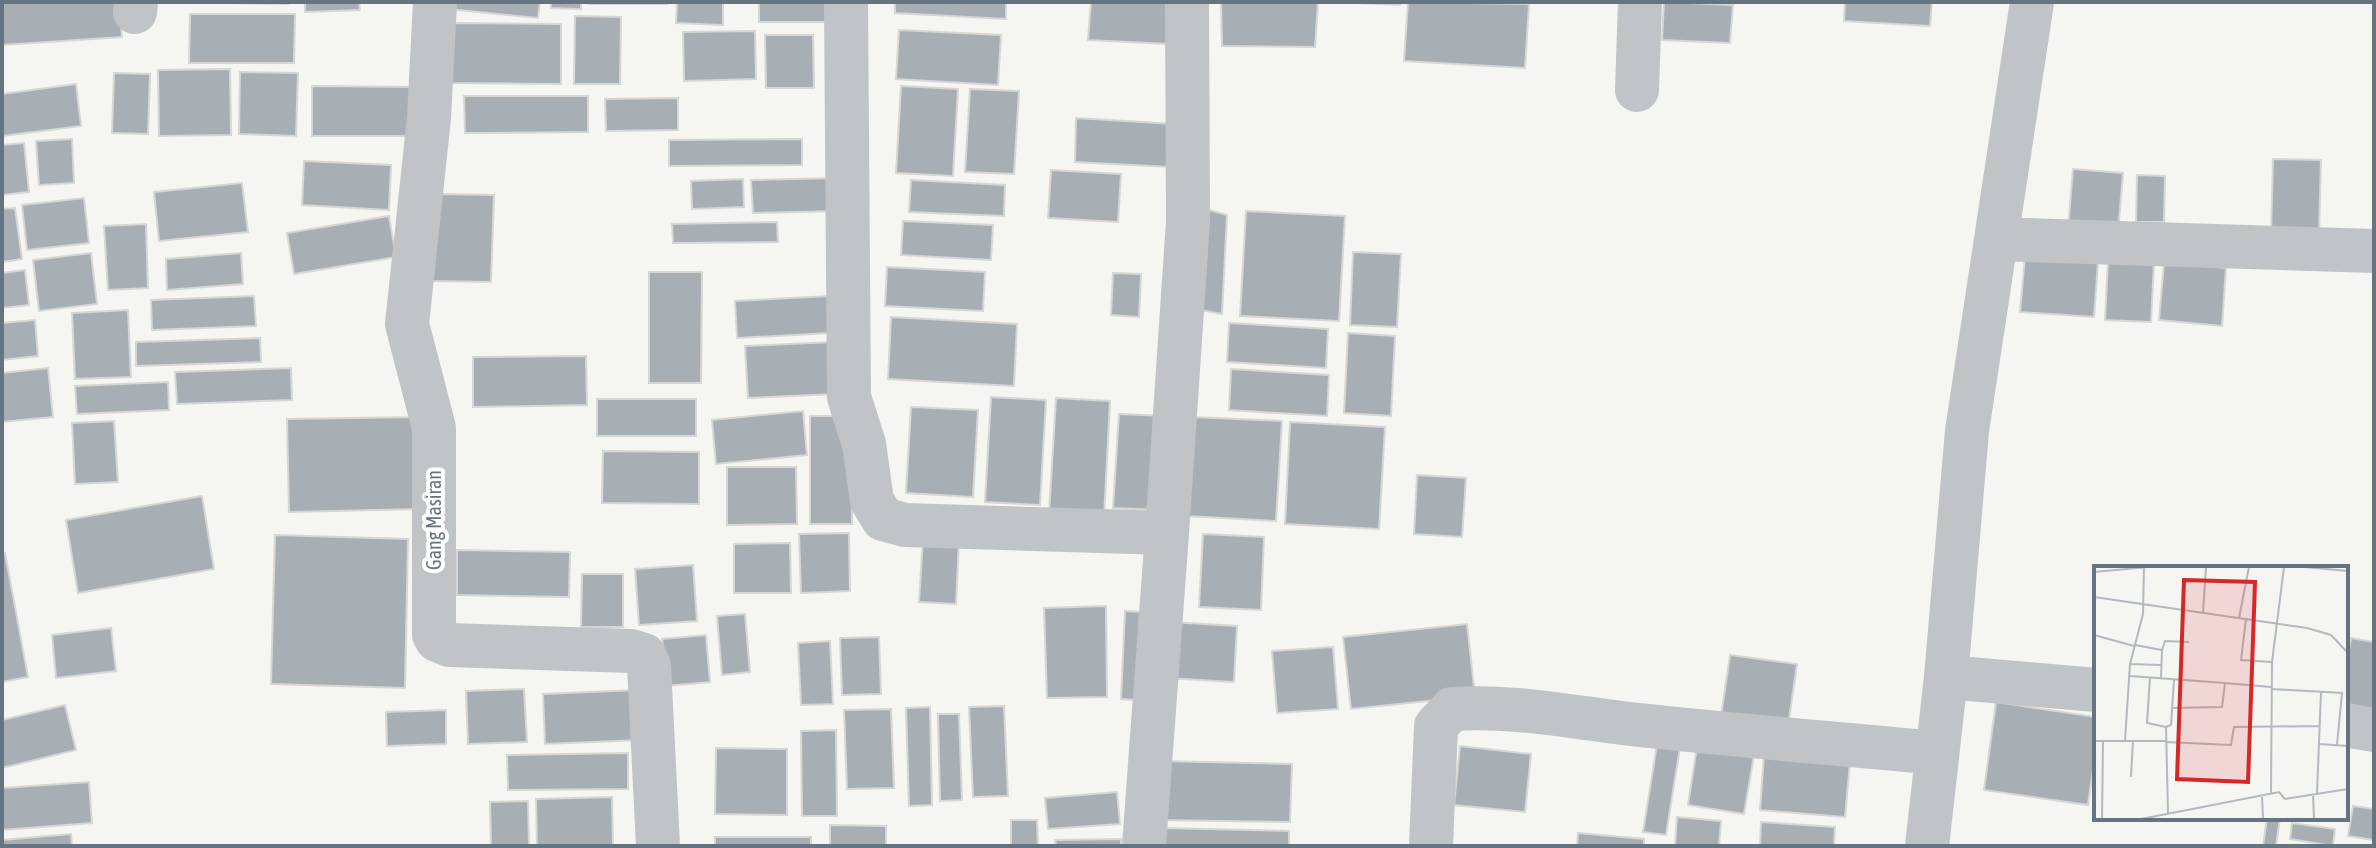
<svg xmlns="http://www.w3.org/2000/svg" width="2376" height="848" viewBox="0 0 2376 848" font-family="'Asap Condensed',sans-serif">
<rect width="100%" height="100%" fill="#f5f5f2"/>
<path fill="#a8afb4" stroke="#d6d6d4" stroke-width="2" d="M2,2H119L122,37L2,45Z
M172,2H288V4Z
M305,2H359L360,10L305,12Z
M450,2H540L538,18L449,9Z
M551,2H581V9L551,8Z
M589,2H667V4H589Z
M677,2H723V25L676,23Z
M759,2H841V22H759Z
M895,2H1006V19L895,13Z
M1091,2H1170L1168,44L1088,40Z
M1221,2H1318L1315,47L1222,46Z
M1335,2H1400V5Z
M1408,2L1529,4L1525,68L1404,61Z
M1664,2L1733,5L1730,43L1662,40Z
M1845,2H1932L1930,26L1844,21Z
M190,14H295L294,63H189Z
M575,16L621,17L620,84H574Z
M449,23L561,24V84L448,83Z
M899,30L1001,35L998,85L896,79Z
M755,31L756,79L684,81L683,32Z
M765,35H813L814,88H766Z
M230,69L231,135L159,136L158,70Z
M240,72L298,73L296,136L239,134Z
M114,73L150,74L148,134L112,133Z
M76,84L81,126L2,136V94Z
M312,86L416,87V136H312Z
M901,86L958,89L953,176L896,173Z
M970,89L1019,91L1014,174L965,172Z
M464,96H588V132L465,133Z
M678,98V130L606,131L605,99Z
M1076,118L1174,124L1171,167L1075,162Z
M72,139L74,183L39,185L36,141Z
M802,139V165L669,166V140Z
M24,143L29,192L2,195V145Z
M2273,159L2321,160L2319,235L2271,234Z
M304,161L391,165L389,210L302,205Z
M2073,169L2123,173L2118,232L2068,229Z
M1051,170L1121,174L1118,222L1048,218Z
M2137,175L2165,176L2164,222H2136Z
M838,178L840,211L753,213L751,180Z
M743,179L744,207L692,209L691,181Z
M911,180L1005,185L1004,216L909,212Z
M242,183L248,232L159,241L154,192Z
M436,194L494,195L491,282L433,281Z
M84,198L89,243L27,250L22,205Z
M15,208L22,259L2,262V209Z
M1206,209L1227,215L1222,314L1195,309Z
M1246,211L1345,216L1339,321L1240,316Z
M389,216L396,257L294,274L287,233Z
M903,221L993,225L991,260L901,255Z
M777,222L778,242L673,243L672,224Z
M146,224L148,288L108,290L104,226Z
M1353,252L1401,254L1397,327L1350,325Z
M91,253L97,304L39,311L33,260Z
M241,253L243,284L167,290L166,259Z
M2025,256L2098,262L2094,317L2020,312Z
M2108,261L2154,263L2151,322L2105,320Z
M2164,263L2226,268L2222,326L2159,320Z
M887,267L985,272L983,311L885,306Z
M25,270L29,305L2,308V273Z
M649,272H702L701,383H649Z
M1113,273L1141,274L1139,317L1111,315Z
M254,296L256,326L152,330L151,300Z
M829,296L830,333L737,338L735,301Z
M128,310L131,377L75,379L72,313Z
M891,317L1017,324L1014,386L888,379Z
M35,320L38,356L2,360V323Z
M1229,323L1328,329L1326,368L1227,362Z
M1348,333L1395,336L1391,416L1344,413Z
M260,338L261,362L136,366V342Z
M833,342L836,394L748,398L745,346Z
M586,356L587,405L473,407V357Z
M48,368L53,417L2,422V373Z
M291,368L292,400L177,404L175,372Z
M1231,369L1329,375L1327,416L1229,410Z
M168,382L169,410L77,414L75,386Z
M991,397L1046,400L1040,505L985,502Z
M1056,398L1110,401L1104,518L1049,514Z
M597,399H696V436H597Z
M911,407L978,410L973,497L906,493Z
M803,411L807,455L716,464L712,420Z
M1119,414L1166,416L1161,510L1113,508Z
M810,416H852V524H810Z
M418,417L420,509L289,512L287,419Z
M1192,417L1282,421L1276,521L1187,516Z
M114,421L118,482L75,484L72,423Z
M1290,422L1385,427L1379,529L1285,524Z
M603,451L699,452V504L602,503Z
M727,467H796L797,524L727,525Z
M1417,475L1466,478L1462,537L1414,534Z
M202,496L214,569L78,593L66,520Z
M849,533L850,591L801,593L799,534Z
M1203,534L1264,537L1261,610L1199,607Z
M275,535L408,539L405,688L271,684Z
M923,538L959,540L956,604L919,602Z
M790,543L791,593H734V544Z
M457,550L570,552L569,597L457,595Z
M2,553H5L28,677L2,682Z
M693,565L697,621L639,625L635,569Z
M582,574H623V627H581Z
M1106,606L1107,697L1047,698L1044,608Z
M1125,611L1140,612L1136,700L1121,699Z
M745,614L750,672L722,675L717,616Z
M1170,622L1237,626L1234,682L1166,678Z
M1467,624L1475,696L1351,709L1343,637Z
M111,628L116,671L56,678L52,635Z
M706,635L710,682L666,686L662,639Z
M879,637L881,694L842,695L840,638Z
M2351,638L2374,642V713L2346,708V665Z
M830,641L833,704L801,705L798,643Z
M1333,647L1338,709L1277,713L1272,651Z
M1730,655L1797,664L1787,733L1720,723Z
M524,689L527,742L468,744L466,691Z
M637,690L639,740L545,744L543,694Z
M1996,702L2096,717V747L2088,805L1984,790Z
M65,705L76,750L2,768V720Z
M1004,706L1008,796L973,797L969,707Z
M930,707L932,805L909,806L906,708Z
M891,709L894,788L847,789L844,710Z
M446,710V744L387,746L386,712Z
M938,714H959L962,800L940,801Z
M836,730L837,816H802L801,731Z
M1658,738L1681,741L1666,835L1643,832Z
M1698,740L1755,749L1744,814L1688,805Z
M1460,746L1531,754L1525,812L1454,805Z
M716,748L787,749V815L715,814Z
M628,753V789L508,790L507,755Z
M1764,755L1850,762L1845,817L1760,810Z
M1160,761L1292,764L1290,822L1158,820Z
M89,782L92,823L2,830V788Z
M1117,792L1120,824L1048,829L1045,798Z
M612,797L613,846H537L536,799Z
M528,801L529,846H491L490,802Z
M2353,806L2374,809V840L2348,836Z
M1677,817L1721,821L1719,846H1675Z
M2267,818H2280L2276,846H2263Z
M1011,820H1037L1038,846H1011Z
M1761,822L1835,827L1834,846H1760Z
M2292,823L2335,829L2333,846L2290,839Z
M830,825L886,826V846H830Z
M1162,828L1289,831V846H1162Z
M1578,833L1644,839V846H1577Z
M71,834L72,846H2V840Z
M715,837H811V846H715Z
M1121,839V846H1056L1055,840Z"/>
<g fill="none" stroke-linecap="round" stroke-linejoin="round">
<path stroke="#c0c4c7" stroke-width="44" d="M435,2L429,118L407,324L434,428V635L437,640L449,645L631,651L644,655L649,666L658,846
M846,2L849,397L864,444L872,501L883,519L905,525L1167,533L1144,846
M135,12L136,2
M1637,90L1640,2
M1996,239L2374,251
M1167,533L1188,221L1187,2
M1946,677L2096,690
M2346,725L2374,730
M1431,846L1436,726L1452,709C1510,705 1565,716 1622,723C1727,735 1832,743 1937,753
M1927,846L1946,677L1967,431L2032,2"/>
</g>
<g text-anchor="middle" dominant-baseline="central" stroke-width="8" stroke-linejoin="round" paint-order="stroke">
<g font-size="20" fill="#667481" stroke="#fff">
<text transform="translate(433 520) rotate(-90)">Gang Masiran</text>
</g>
</g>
<g transform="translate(2094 566)">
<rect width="254" height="254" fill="#f5f5f2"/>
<path fill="none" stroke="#b3b9be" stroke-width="2" d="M210,1L254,5M0,6L54,1M0,31L213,62L237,69L254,87M109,46L112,1M145,52L155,1M152,53L147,94L178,96M0,69L40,80M41,79L68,84L71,75L95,76M36,98L67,99M36,110L131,117M56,111L53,157L72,161M67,112L68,84M177,123L248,127L243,179M78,142L128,141L131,117L177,121M31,174L36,98L49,48L50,1M0,175H72M72,176L137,179L140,161L226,160M225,178L254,180M37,211L39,174M177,227L178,96L190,1M223,227L227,126M219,228L220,253M168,229L169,253M191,233L254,223M74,247L72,161L77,159L80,114M8,253L9,175M47,253L185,226L191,233"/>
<path fill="#d62828" fill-opacity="0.15" stroke="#d62828" stroke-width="4" d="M90,14L161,16L154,216L83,213Z"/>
<rect width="254" height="254" fill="none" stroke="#667481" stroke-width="4"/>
</g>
<rect width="2376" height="848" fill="none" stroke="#667481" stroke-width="8"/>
</svg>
